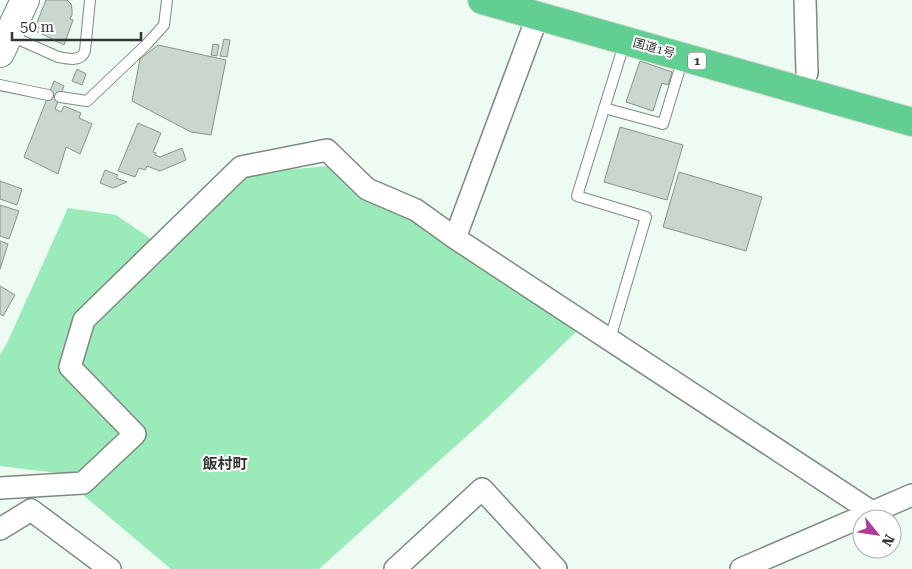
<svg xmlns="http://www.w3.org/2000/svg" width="912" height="569" viewBox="0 0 912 569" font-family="'Roboto Serif','Noto Sans JP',serif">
<rect width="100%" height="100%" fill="#edfbf2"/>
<path fill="#9beaba" d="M329,166L417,217L578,330L489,416L319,569H171L57,473L0,466V355L7,343L68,208L116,215L169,251L250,173Z"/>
<path fill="#c9d7ce" stroke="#87948b" d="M46,0H67L71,4L72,9V15L70,19L73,20L64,45L34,30Z
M224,39L230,40L227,57L220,56Z
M213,44L219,45L217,56L211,55Z
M158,45L226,60L211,135L191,132L132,101L140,59Z
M640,61L672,72L668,85L662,83L653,111L626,102Z
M77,69L86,74L82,85L72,81Z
M54,81L64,86L55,109L61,112L64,106L81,113L79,118L92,124L80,154L66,147L58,174L24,157Z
M138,123L161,133L153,152L156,153L155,155L160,157L182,148L186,160L160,171L147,166L145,170L139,168L135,177L118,171Z
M620,127L683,145L667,200L604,182Z
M105,170L118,175L116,178L127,182L113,188L100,183Z
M679,172L762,197L746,251L663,227Z
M0,181L22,189L17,205L0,199Z
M0,205L19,211L9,239L0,236Z
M0,241L8,244L0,269Z
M0,286L15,295L3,316L0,314Z"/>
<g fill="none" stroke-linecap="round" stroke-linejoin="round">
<defs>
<path id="lane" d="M9,35L58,57C68,59 81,62 85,51L90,0
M0,85L48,95
M60,97L87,101L146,45L164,25L167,0
M604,108L663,124L683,58
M610,339L646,217L577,196L625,41"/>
<path id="street" d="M805,0L807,73
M455,238L538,15
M0,488L83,483L135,434L70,367L84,320L241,167L327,150L367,189L416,210L455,238L872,512
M0,529L31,510L110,569
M395,569L482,489L556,569
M741,569L912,495"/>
<path id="secondary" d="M0,53L25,0"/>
<path id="highway" d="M482,0L912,122"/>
</defs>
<use href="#lane" stroke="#7d8a81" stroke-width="12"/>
<use href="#street" stroke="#7d8a81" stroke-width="24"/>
<use href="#secondary" stroke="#7d8a81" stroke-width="30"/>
<use href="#highway" stroke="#d6d7d6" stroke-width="30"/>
<use href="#lane" stroke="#fff" stroke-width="10"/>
<use href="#street" stroke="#fff" stroke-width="21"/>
<use href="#secondary" stroke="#fff" stroke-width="28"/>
<use href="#highway" stroke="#62cf92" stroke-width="28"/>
</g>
<g text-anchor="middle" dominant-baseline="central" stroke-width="4" stroke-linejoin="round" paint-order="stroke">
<rect fill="#fff" stroke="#6f7270" stroke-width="1" x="688" y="52.5" width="18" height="17" rx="4"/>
<g font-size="11" font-weight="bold" fill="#313633">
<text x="697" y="61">1</text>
</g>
<g font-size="12" fill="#313633" stroke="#fff">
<text transform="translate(654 48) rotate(16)">国道1号</text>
</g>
<g font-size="15" font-weight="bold" fill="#313633" stroke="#fff">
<text x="225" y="464">飯村町</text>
</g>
</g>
<g transform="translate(877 534) rotate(120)"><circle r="24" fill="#ffffff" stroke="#adafad"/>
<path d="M0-4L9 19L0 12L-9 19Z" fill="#af3d98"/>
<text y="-8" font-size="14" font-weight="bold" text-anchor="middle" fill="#313633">N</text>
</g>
<path d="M12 32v8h129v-8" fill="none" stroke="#313633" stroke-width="2.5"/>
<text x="20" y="32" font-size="15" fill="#313633" stroke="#ffffff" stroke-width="4" paint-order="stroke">50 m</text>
</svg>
